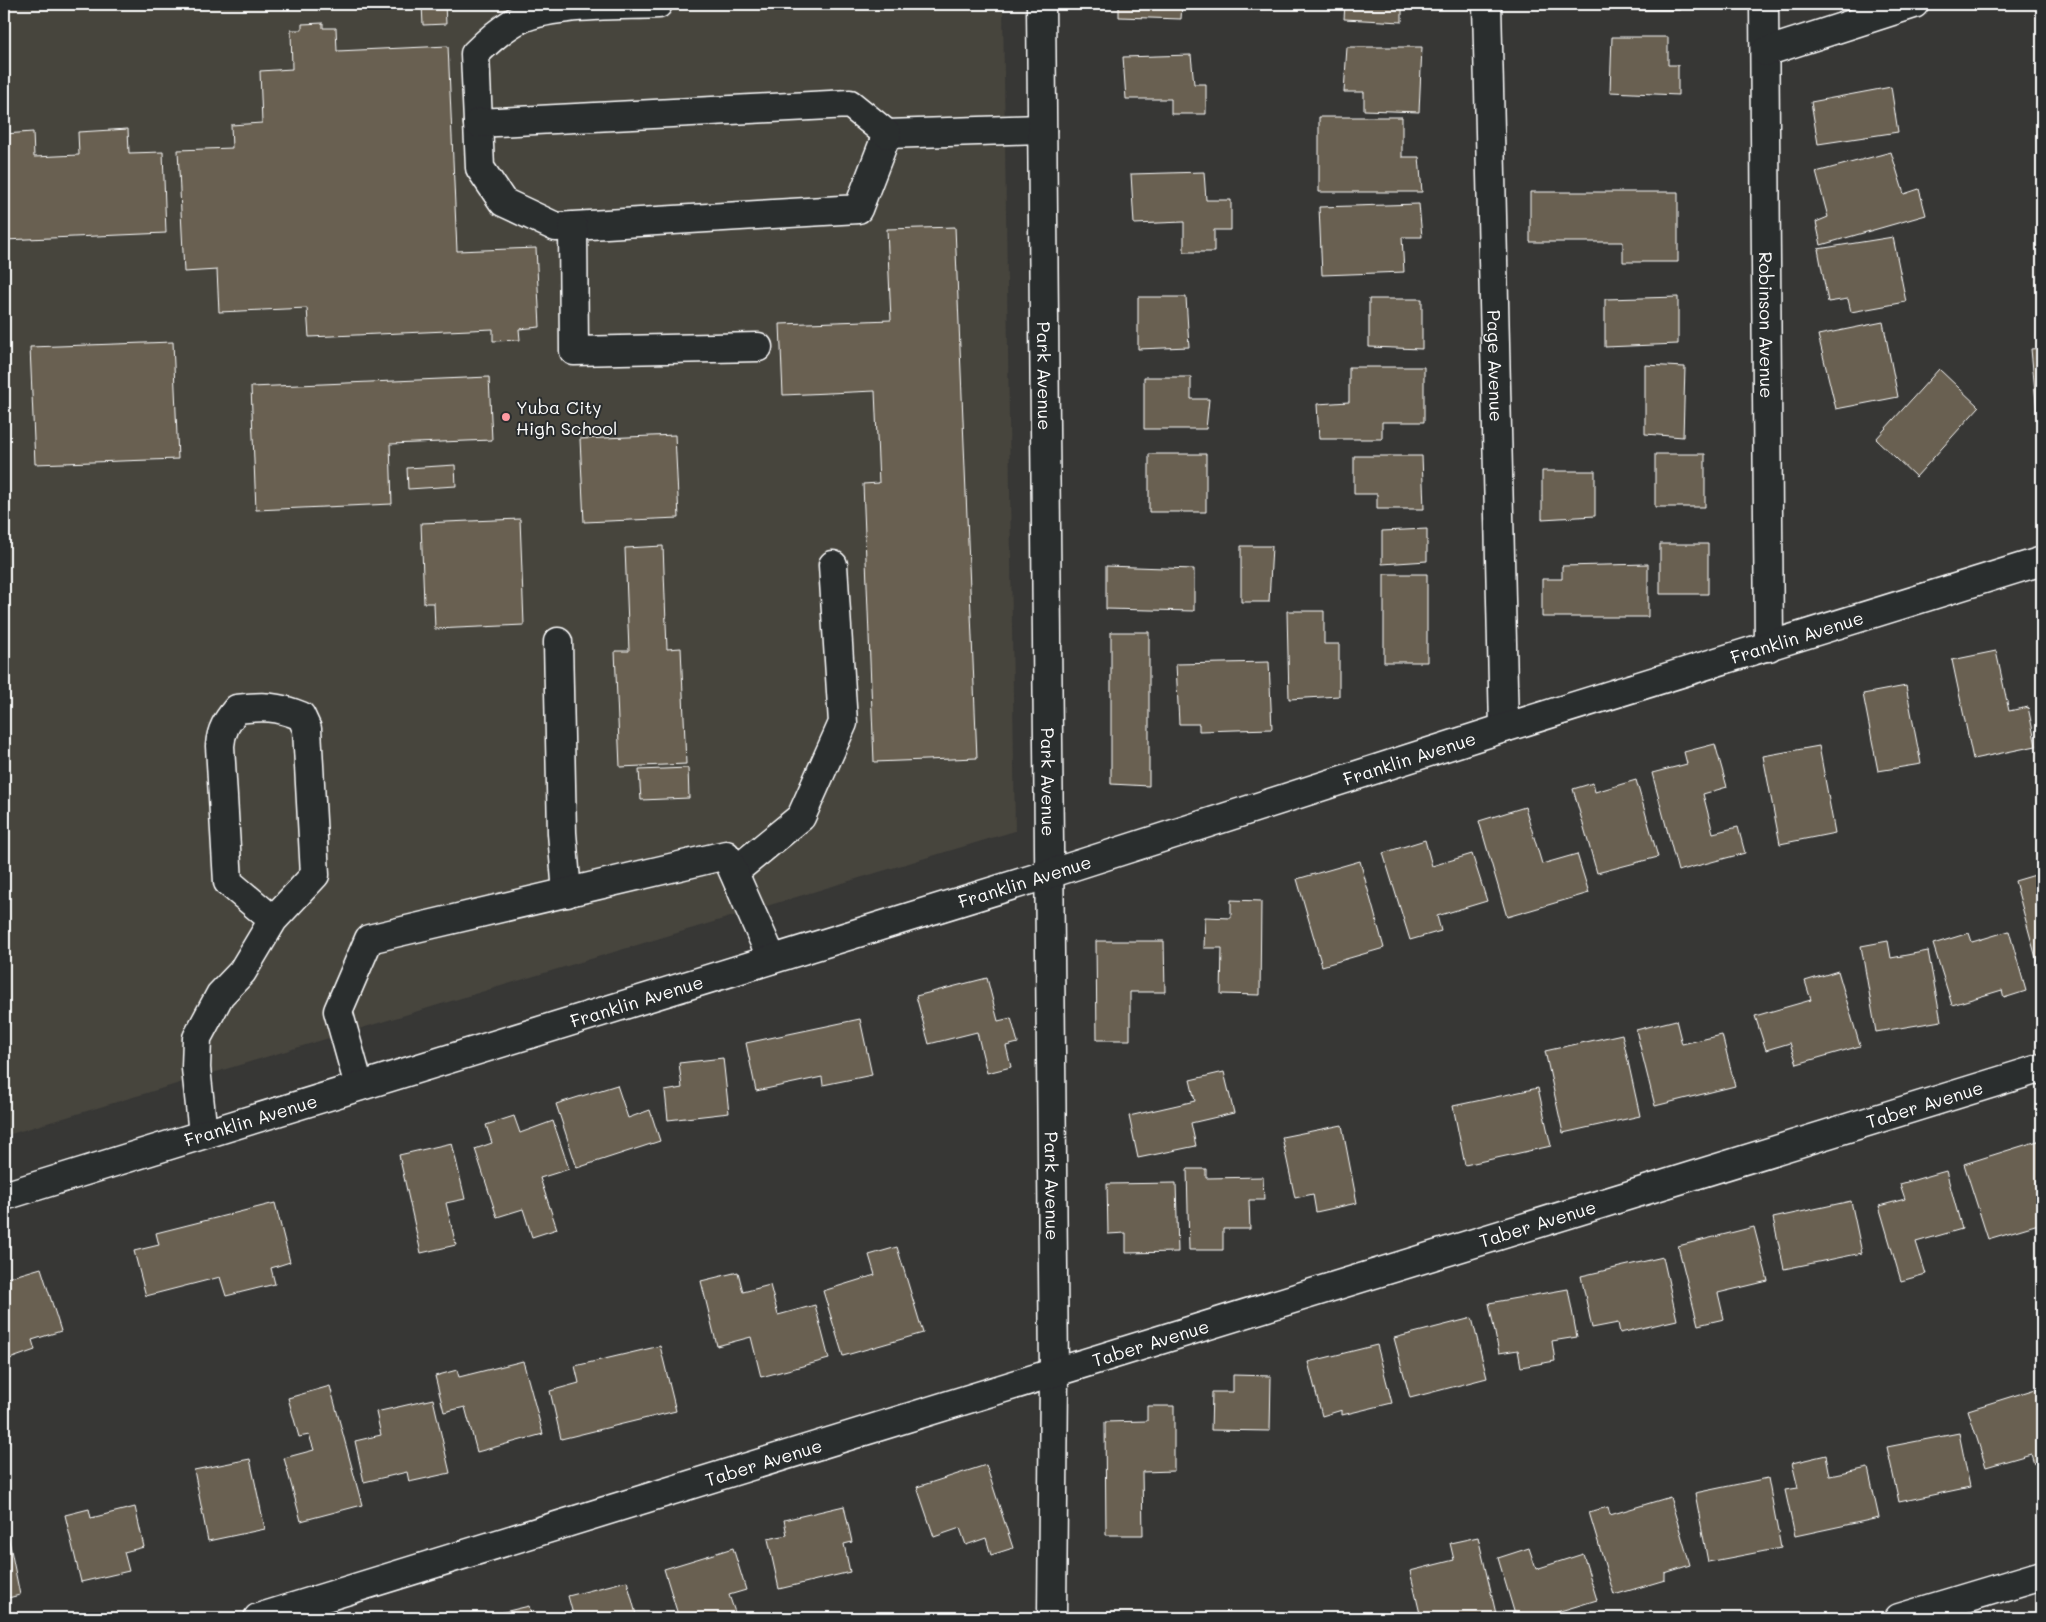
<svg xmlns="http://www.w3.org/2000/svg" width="2046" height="1622" viewBox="0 0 2046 1622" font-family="Mali,sans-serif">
<rect width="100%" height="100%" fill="#373735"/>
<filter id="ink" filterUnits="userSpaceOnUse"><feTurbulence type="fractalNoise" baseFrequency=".02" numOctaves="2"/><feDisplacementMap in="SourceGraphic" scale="10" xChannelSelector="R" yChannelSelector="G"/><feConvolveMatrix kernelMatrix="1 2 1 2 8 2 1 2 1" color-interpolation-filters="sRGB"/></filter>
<g filter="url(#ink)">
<path fill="#46443d" d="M4,4H1003L1015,831L4,1136Z"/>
<path fill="#696151" stroke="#fff" d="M422,4H445L446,24L423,25Z
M1119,4H1182L1181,19L1119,17Z
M1345,4H1402V22L1344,19Z
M1604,4H1680V10H1605Z
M323,23V28H336L337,51L448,46L457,251L536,248L540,327L519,329L520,340L493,341V329L309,337L307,308L219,312L217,270L184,272L178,150L232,148L231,125L262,123L260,71L292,69L291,30H302V24Z
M1612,37H1668V65H1678V95L1610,92Z
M1347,47H1422L1419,112L1364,110V92H1344Z
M1191,55L1194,84H1206V114H1171V99H1126L1123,57Z
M1891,87L1898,132L1818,144L1811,102Z
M1319,117H1402V157H1419L1422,192H1319Z
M128,129L129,153L163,152L166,233L4,240V134L33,132L34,157L79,155L78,132Z
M1891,152L1904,194L1919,189L1926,215L1821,245L1816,222L1828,217L1816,172Z
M1204,172L1206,200H1231V230H1214V252H1184V222L1134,224L1131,174Z
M1530,192H1678V262H1623V242H1530Z
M1419,204L1422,237H1402L1404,272L1322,275L1319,207Z
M955,227L977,758L874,762L863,484L879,483L875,391L783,395L780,324L891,320L887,229Z
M1893,237L1906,302L1851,312L1848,299L1828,302L1818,249Z
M1138,297H1186L1189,347L1138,349Z
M1678,297V344L1605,347V299Z
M1369,299H1422V349L1369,347Z
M1883,322L1898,397L1836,409L1818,335Z
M173,342L178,459L35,464L30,347Z
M2042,348V434H2039L2031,349Z
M1645,365L1685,367L1683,437L1645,434Z
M1349,367H1424V422H1382V439H1319L1317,404L1349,402Z
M1939,369L1979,407L1916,477L1876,439Z
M489,377L492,440L390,444L392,504L256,510L251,387Z
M1144,377H1191V399H1209L1206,429H1144Z
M675,435L679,518L584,522L580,439Z
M1149,454H1206V512H1149Z
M1655,454H1705V507H1655Z
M1354,456H1422L1424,509H1377V494H1354Z
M455,465L456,486L408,489L407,468Z
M1542,471H1595V516L1542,519Z
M520,519L524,625L435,629L434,603H424L421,523Z
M1427,529V561L1382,564V531Z
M1660,544H1708V594H1660Z
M663,546L667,649L681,648L686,764L620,767L615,651H629L625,548Z
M1241,546H1272L1269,602H1241Z
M1648,564V617H1542V579H1562V566Z
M1106,566L1194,569V611L1106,609Z
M1384,574H1427V662H1384Z
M1287,611H1324V644H1339V696L1289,699Z
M1111,632H1149V786L1111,784Z
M1996,651L2009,711L2028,707L2036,746L1973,759L1952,660Z
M1269,662L1272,729L1199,731V724H1179L1176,664Z
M1906,686L1921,764L1878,771L1863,694Z
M1715,744L1727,787L1703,794L1713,833L1738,827L1745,853L1678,871L1652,773L1687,764L1684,752Z
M1819,746L1835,833L1780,844L1763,756Z
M688,768L689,798L641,800L639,770Z
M1636,780L1658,857L1597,873L1573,789L1593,783L1595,792Z
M1525,807L1542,864L1577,854L1589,893L1507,917L1479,821Z
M1425,840L1432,866L1472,854L1487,901L1437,916L1441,931L1410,940L1383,853Z
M1360,861L1384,948L1322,966L1297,879Z
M2042,873V980L2015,881Z
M1231,900L1261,901L1260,995L1221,994L1222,948H1204L1205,917L1231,918Z
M2009,931L2026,991L2004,998L2002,990L1952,1005L1933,944L1969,933L1972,942Z
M1096,941H1164L1165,992H1130V1040H1097Z
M1888,941L1891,958L1928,951L1941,1021L1876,1032L1861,946Z
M1838,971L1860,1046L1797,1064L1790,1043L1766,1050L1755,1016L1811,1000L1805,981Z
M987,978L998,1021L1011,1018L1018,1043L1006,1046L1011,1067L987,1073L977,1032L929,1044L916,996Z
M860,1019L872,1075L823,1085L822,1077L756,1091L746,1043Z
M1676,1020L1682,1044L1722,1035L1735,1086L1655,1106L1636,1030Z
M1622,1034L1640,1116L1563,1133L1545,1051Z
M723,1058L729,1113L668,1120L665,1091L682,1088L679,1063Z
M1224,1072L1234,1113L1191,1123L1196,1146L1138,1158L1129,1116L1195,1101L1190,1080Z
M617,1085L628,1118L650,1110L660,1141L577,1168L556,1104Z
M1538,1088L1551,1146L1465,1165L1453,1106Z
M514,1116L520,1133L553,1121L569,1169L540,1178L557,1229L532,1237L523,1209L497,1217L475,1149L492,1143L486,1125Z
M1342,1125L1357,1203L1316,1212L1313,1194L1295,1198L1282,1137Z
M2041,1140L2042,1145V1223L1988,1239L1964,1164Z
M452,1143L465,1199L446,1203L456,1245L421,1253L399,1155Z
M1187,1169H1206V1178L1263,1177L1264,1200H1249L1250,1229H1223V1250H1189Z
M1946,1171L1962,1229L1916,1242L1926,1274L1901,1281L1879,1206L1905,1199L1900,1184Z
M1176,1183L1178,1252L1126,1253V1233L1108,1234L1107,1184Z
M1851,1201L1862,1253L1784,1269L1773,1218Z
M275,1203L290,1262L271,1268L275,1284L226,1296L220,1277L146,1296L134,1251L159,1245L156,1233Z
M1754,1227L1768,1281L1718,1293L1724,1319L1698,1325L1678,1246Z
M897,1247L923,1333L843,1356L823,1291L875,1275L869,1255Z
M1663,1257L1677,1320L1620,1333L1618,1323L1592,1328L1581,1276Z
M41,1268L61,1331L32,1340L35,1350L4,1361V1279Z
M738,1272L743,1292L770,1285L778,1315L815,1305L829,1359L761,1377L751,1337L717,1346L701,1281Z
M1568,1289L1577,1337L1552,1341L1555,1361L1521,1367L1518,1350L1499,1353L1489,1303Z
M1472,1318L1487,1378L1410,1398L1394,1338Z
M1377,1345L1392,1403L1342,1415V1410L1322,1416L1308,1362Z
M660,1346L676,1411L561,1439L550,1391L579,1383L575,1366Z
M523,1361L543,1434L477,1452L465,1407L444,1412L435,1376L457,1370L459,1377Z
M1233,1375L1271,1376L1270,1431L1211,1430L1212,1392H1233Z
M330,1386L362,1505L301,1521L284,1458L314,1450L309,1435L299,1437L288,1398Z
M2042,1387V1462L2034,1464L2031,1454L1986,1467L1968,1410Z
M433,1399L450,1473L409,1482L407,1472L364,1482L355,1441L381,1435L376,1412Z
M1147,1406H1174V1471L1142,1472L1143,1535H1106L1105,1422L1147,1421Z
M1959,1433L1970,1487L1899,1502L1887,1447Z
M1826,1455L1830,1476L1868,1468L1879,1518L1795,1536L1785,1490L1798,1488L1792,1463Z
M250,1459L265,1529L208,1541L194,1470Z
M986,1465L1013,1548L991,1555L986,1538L966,1545L960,1528L934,1537L917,1487Z
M1768,1478L1781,1548L1708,1562L1695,1493Z
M1670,1497L1690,1565L1665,1573V1580L1614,1595L1589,1512L1608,1507L1610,1515Z
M844,1506L852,1542L844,1544L850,1572L779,1589L768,1539L787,1535L784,1520Z
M135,1507L144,1547L124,1552L129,1571L81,1582L65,1515L89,1509L91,1518Z
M8,1535L20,1595L4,1599V1536Z
M1478,1537L1497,1618H1421L1410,1571L1454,1560L1450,1543Z
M733,1548L746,1590L729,1595L737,1618H679L664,1569Z
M1529,1548L1536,1569L1583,1554L1597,1600L1537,1618H1516L1498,1558Z
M627,1581L637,1618H574L568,1596Z
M529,1606L532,1618L552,1613L554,1618H479Z"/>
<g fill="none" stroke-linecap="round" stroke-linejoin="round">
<defs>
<g id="minor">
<path d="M658,4C619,6 547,3 514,22C499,31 487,42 475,54L480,168L503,202L556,227L858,209L887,134L1042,129"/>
<path id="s1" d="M1041,4L1054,1373L1052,1618"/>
<path id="s2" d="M1487,4L1504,728"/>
<path id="s3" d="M1764,4L1769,647"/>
<path d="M1765,52L1914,4"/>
<path d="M478,123L850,104L887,134"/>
<path d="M573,227L574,351L758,347"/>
<path d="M558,642L562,833L567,893"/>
<path d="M734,872L801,817L843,723L833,565"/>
<path d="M359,1086L338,1011L369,939L726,855L772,959"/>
<path d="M203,1134L196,1068L197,1038L220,995L242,972L273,920L315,875L307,729L301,716C277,706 263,706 237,709C227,721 221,730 220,746L228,882L273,920"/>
<path id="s4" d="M4,1196L1049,874L1504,728L2042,561"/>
<path id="s5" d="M258,1618L2042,1068"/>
<path d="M1899,1618L2042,1575"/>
</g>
</defs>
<use href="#minor" stroke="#fff" stroke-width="31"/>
<use href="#minor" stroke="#2a2d2e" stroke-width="28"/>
</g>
</g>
<circle fill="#ff9aa2" stroke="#2a2d2e" stroke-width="2" cx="506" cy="417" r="5"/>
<g text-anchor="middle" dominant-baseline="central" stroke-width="4" stroke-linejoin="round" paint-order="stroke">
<g font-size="18" fill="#fff" stroke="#2a2d2e">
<text stroke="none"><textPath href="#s3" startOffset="321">Robinson Avenue</textPath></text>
<text stroke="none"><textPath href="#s2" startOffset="362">Page Avenue</textPath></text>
<text stroke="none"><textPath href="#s1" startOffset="372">Park Avenue</textPath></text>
<text stroke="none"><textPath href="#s4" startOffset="1878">Franklin Avenue</textPath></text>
<text stroke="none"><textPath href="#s4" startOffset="1472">Franklin Avenue</textPath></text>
<text stroke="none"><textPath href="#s1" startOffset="778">Park Avenue</textPath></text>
<text stroke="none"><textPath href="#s4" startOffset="1068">Franklin Avenue</textPath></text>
<text stroke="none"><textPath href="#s4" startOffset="662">Franklin Avenue</textPath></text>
<text stroke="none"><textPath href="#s5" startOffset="1744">Taber Avenue</textPath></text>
<text stroke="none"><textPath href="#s4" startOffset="258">Franklin Avenue</textPath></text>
<text stroke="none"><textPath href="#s1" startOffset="1182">Park Avenue</textPath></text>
<text stroke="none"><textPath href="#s5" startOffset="1339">Taber Avenue</textPath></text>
<text stroke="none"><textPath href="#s5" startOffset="934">Taber Avenue</textPath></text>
<text stroke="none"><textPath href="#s5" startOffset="529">Taber Avenue</textPath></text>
</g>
<g font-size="18" fill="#fff" stroke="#2a2d2e" text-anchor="start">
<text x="516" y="407">Yuba City<tspan x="516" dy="21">High School</tspan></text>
</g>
</g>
<rect width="2046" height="1622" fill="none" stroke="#2a2d2e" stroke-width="20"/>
<rect x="10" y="10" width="2026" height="1602" fill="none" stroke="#fff" stroke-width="2" filter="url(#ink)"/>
</svg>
